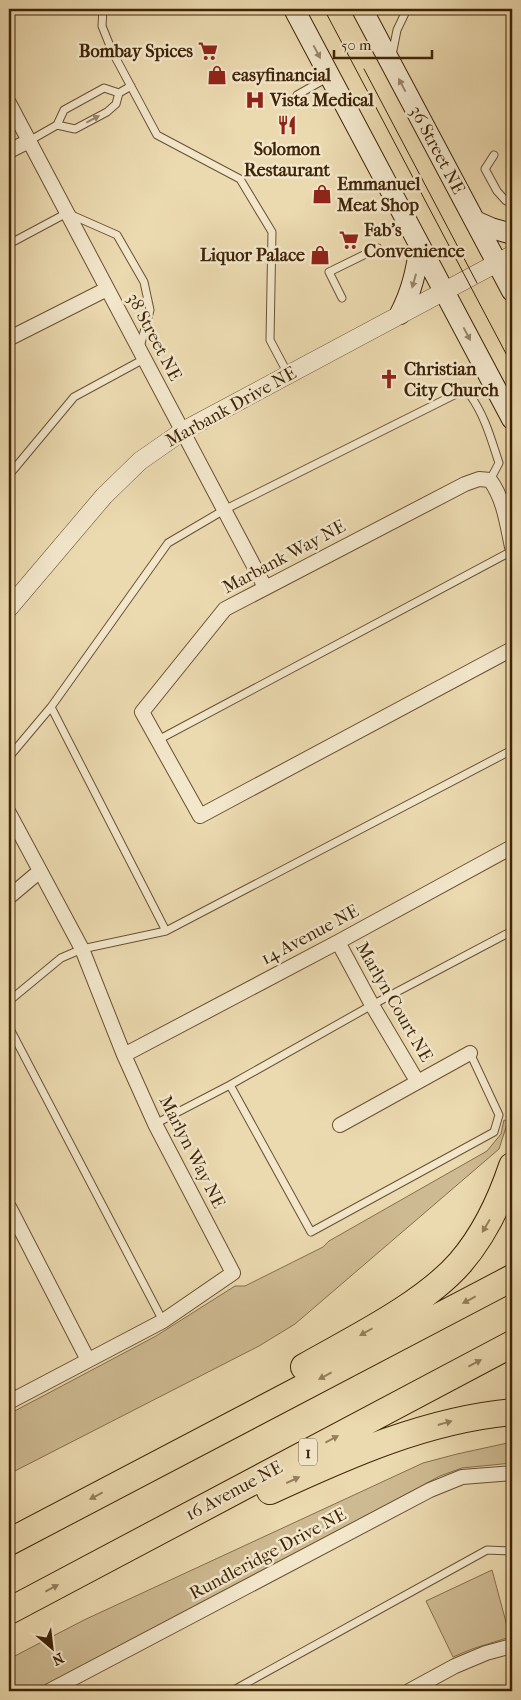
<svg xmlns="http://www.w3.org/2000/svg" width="521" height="1700" viewBox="0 0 521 1700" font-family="'IM FELL French Canon',serif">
<rect width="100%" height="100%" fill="#ebd9af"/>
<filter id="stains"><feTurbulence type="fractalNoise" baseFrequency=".004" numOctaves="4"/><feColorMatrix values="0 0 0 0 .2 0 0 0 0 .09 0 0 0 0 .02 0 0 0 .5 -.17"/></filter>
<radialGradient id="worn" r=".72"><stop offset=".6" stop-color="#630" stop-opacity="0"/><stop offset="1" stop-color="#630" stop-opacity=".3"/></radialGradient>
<path fill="#ceba92" stroke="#866f4c" d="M504,1120L508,1121L499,1149L295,1324L259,1346L9,1474V1414L156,1336L235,1286H245L323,1247L329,1241L487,1151L501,1134Z
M512,1442V1463L462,1468L440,1476L37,1691H9V1659L84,1620L423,1463L457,1454Z
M492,1570L510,1637L472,1649L453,1657L426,1601Z"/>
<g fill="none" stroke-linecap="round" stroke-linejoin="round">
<defs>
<path id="service" d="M103,9L102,26L112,51L157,135L240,179L272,232L270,340L288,374
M366,13L380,9
M392,55L397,30L407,9
M297,95L327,78
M57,125L75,129L107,112L116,104L119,93
M29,141L57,125L64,110L104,88L119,93L131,86
M494,155L485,169L497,191L506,201H512
M9,244L67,213L117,235L144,282L150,310L140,347
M342,298L329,272L378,248
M9,475L74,397L144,359
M158,740L512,551
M9,757L51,707
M166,931L51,707L168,543L224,510L460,392L470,395C485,416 491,439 499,463L490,480
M9,1001L61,958L82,949L166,931L512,750
M9,1027L163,1321
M470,1053L499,1115L494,1132L311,1232L230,1085L372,1005L512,931
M155,1124L230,1085
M9,1386L15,1399
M232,1691L487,1550L512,1551"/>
<path id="minor" d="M9,103L265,587
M9,151L29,141
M12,337L107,289
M512,547C507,524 504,499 490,480L479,479L465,484L225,609L142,712L200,816L512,649
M9,813L82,949L124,1055L155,1124L233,1273L163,1321L9,1402
M9,897L40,871
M338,942L372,1005L417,1081
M124,1055L338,942L512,847
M340,1125L470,1053
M9,1207L88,1360
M49,1691L430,1490L462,1477L512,1473
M409,1691L455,1666L486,1653L512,1646"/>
<path id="tertiary" d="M9,608L104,496L140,461L183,431L512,255"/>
<path id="secondary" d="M294,9L512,419
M362,9L512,291
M475,221L491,228L512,234
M400,314C412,291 416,271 420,246"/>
<path id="motorway" d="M304,1367C353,1339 423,1305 460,1263C485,1234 500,1202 512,1166
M270,1491C348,1455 426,1420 512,1412
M9,1542L512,1278
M9,1611L512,1344"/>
</defs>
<use href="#service" stroke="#6a5131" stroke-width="9"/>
<use href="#minor" stroke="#6a5131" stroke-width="16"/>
<use href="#tertiary" stroke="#6a5131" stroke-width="19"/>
<use href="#secondary" stroke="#3f2407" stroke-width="22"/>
<use href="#motorway" stroke="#3f2407" stroke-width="28"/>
<use href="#service" stroke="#f2e6cb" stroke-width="7"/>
<use href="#minor" stroke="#f2e6cb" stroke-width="14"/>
<use href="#tertiary" stroke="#f2e6cb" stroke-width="18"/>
<use href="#secondary" stroke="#f2e6cb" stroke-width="20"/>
<use href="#motorway" stroke="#ebd9af" stroke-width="26"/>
<path stroke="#3f2407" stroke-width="1" d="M324,9L512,365
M364,69L477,283"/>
</g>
<defs><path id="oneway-solid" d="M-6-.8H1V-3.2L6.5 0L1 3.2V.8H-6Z" transform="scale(1.25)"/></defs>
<g fill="#988569">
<use href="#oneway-solid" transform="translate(317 52) rotate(62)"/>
<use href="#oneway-solid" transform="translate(402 85) rotate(-118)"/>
<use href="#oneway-solid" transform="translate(93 119) rotate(-28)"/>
<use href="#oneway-solid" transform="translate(414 281) rotate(106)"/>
<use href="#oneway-solid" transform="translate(467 334) rotate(62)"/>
</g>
<g fill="#957e5b">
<use href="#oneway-solid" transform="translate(486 1226) rotate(121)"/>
<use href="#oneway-solid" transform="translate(469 1300) rotate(152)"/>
<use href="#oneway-solid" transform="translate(366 1332) rotate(150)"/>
<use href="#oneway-solid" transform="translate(475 1363) rotate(-28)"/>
<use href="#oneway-solid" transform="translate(325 1376) rotate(152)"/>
<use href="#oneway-solid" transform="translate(445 1423) rotate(-16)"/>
<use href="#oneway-solid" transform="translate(332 1439) rotate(-28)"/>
<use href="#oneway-solid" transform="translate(293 1480) rotate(-25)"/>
<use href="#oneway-solid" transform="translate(96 1496) rotate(152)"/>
<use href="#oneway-solid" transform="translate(52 1588) rotate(-28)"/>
</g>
<defs>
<symbol id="supermarket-bare" viewBox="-9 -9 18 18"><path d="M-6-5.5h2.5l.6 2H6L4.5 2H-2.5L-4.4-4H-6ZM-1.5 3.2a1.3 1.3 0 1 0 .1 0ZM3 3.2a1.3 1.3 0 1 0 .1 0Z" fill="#8f2418" stroke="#f2e6cb" stroke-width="2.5" paint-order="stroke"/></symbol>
<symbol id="shop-bare" viewBox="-9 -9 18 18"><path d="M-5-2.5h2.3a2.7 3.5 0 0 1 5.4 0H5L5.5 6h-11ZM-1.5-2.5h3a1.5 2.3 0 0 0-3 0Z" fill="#8f2418" stroke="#f2e6cb" stroke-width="2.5" paint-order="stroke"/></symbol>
<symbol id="hospital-bare" viewBox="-9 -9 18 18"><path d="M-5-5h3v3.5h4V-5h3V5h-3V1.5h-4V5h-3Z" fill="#8f2418" stroke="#f2e6cb" stroke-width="2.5" paint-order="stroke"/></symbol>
<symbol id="restaurant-bare" viewBox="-9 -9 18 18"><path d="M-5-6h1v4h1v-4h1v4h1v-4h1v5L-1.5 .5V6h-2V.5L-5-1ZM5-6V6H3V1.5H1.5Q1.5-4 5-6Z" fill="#8f2418" stroke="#f2e6cb" stroke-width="2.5" paint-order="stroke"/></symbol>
<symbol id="church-bare" viewBox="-9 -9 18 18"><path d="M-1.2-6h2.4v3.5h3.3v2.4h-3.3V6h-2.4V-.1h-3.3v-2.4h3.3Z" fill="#8f2418" stroke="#f2e6cb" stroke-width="2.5" paint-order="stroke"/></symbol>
</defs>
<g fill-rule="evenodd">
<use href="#supermarket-bare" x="194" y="37" width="28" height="28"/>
<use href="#shop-bare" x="203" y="61" width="28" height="28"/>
<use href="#hospital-bare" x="241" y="86" width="28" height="28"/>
<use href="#restaurant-bare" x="273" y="111" width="28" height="28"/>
<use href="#shop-bare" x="308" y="180" width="28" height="28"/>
<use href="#supermarket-bare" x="335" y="226" width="28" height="28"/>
<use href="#shop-bare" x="306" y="241" width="28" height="28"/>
<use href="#church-bare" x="375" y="365" width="28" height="28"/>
</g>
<g text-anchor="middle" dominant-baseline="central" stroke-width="5" stroke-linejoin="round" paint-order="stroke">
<rect fill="#f2e6cb" stroke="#755e42" stroke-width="1" x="299" y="1438.5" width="18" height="27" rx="4"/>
<g font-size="16" font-weight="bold" fill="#3f2407">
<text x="308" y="1452">1</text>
</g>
<g font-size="18" font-weight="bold" fill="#3f2407" stroke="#f2e6cb" text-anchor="start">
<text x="193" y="51" text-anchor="end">Bombay Spices</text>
<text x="232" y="75">easyfinancial</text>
<text x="270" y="100">Vista Medical</text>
<text x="287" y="149" text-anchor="middle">Solomon<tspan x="287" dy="21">Restaurant</tspan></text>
<text x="337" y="184">Emmanuel<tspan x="337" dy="21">Meat Shop</tspan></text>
<text x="364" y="230">Fab's<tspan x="364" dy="21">Convenience</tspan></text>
<text x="305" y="255" text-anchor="end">Liquor Palace</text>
<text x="404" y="369">Christian<tspan x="404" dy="21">City Church</tspan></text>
</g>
<g font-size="18" fill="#3f2407" stroke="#f2e6cb">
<text transform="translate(437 150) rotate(62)">36 Street NE</text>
<text transform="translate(154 337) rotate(62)">38 Street NE</text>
<text transform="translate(231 407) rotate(-29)">Marbank Drive NE</text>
<text transform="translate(284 557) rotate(-28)">Marbank Way NE</text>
<text transform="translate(310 935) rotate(-28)">14 Avenue NE</text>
<text transform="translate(394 1002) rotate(60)">Marlyn Court NE</text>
<text transform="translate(192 1152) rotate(63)">Marlyn Way NE</text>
<text transform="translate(234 1491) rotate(-28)">16 Avenue NE</text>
<text transform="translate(268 1554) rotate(-28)">Rundleridge Drive NE</text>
</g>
</g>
<rect width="521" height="1700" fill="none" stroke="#ebd9af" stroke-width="30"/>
<rect x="10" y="10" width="501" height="1680" fill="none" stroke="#3f2407" stroke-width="2.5"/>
<rect x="15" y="15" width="491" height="1670" fill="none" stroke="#3f2407"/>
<g transform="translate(52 1648) rotate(152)" stroke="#f2e6cb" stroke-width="4" paint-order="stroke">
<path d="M0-4L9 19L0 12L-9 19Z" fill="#3f2407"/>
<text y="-8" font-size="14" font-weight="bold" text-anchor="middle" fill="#3f2407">N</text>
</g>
<path d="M334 50v8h98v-8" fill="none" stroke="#3f2407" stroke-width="2.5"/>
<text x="341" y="50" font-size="15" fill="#3f2407" stroke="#f2e6cb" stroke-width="4" paint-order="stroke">50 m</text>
<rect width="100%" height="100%" filter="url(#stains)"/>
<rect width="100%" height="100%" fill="url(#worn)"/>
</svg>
